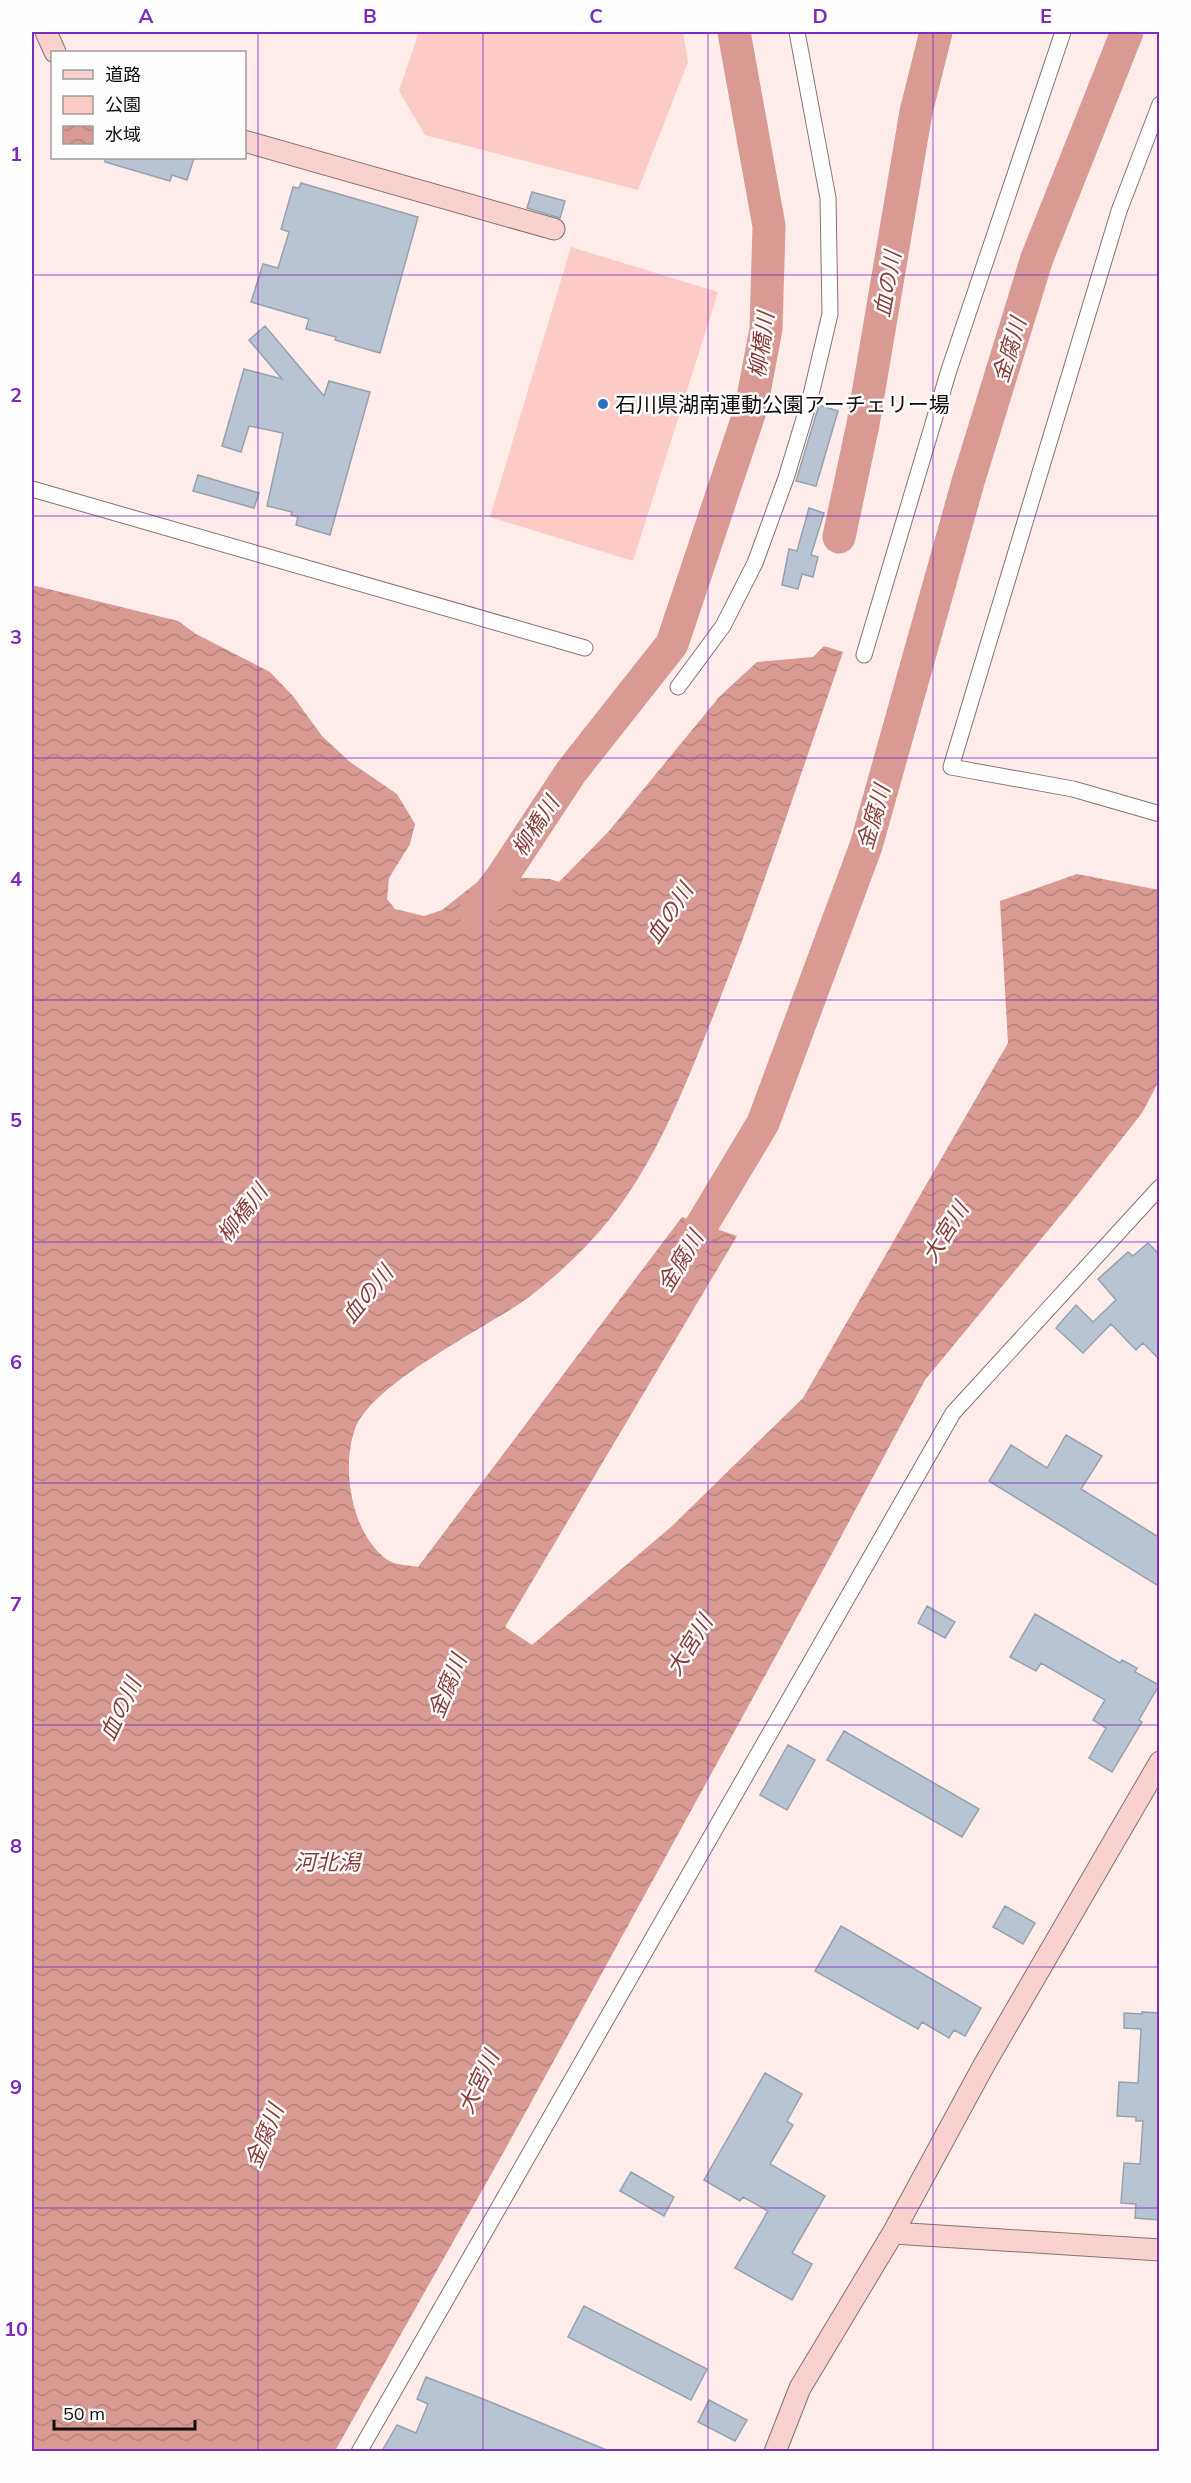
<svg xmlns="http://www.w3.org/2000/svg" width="1191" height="2483" viewBox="0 0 1191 2483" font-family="Mulish,'Noto Sans JP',sans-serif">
<defs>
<pattern id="water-waves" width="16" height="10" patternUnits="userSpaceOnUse" patternTransform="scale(1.5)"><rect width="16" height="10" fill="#d89a93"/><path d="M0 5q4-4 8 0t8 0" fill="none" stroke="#b8837d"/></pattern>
</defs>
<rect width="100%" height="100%" fill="#fdecea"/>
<path fill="#fccbc5" d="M419,32H683L688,62L638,190L425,135L399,91Z
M571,247L718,292L633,561L490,517Z"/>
<path fill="url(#water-waves)" d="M32,585L178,621L196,634L270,672L293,696L322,736L350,762L397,794L415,824L410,844L389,878L387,899L395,909L424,916L442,910L485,876L550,879L559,882L609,831L720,696L757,662L813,657L824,646L843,652C800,776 759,902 710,1024C681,1096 651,1173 599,1232C576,1258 548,1284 519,1304C479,1331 371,1385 355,1429C341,1468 351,1532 386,1559C393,1565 409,1565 418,1567L682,1217L737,1236L505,1627L532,1645L671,1527L803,1398L1008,1043L1000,901L1077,874L1159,890V1081L1142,1113L1083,1188L925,1380L829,1559L506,2148L335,2451H32Z"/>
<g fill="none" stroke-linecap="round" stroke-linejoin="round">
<path stroke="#d89a93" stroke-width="33" d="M839,537L863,424L916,112L936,32
M475,912L502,877L571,772L672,644L751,408L766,329L769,226L734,32
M679,1263L763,1123L866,846L968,482L1037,258L1127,32"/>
</g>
<path fill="#b9c4d2" stroke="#97a2af" stroke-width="1.5" d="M105,158H194L187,180L172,175L170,181L105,162Z
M301,183L418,217L380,353L335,340L336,337L306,329L309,319L251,302L263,264L278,268L289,232L281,229L293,187L299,188Z
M532,192L565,201L560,218L527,208Z
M265,326L324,396L329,381L370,392L330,535L296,525L298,517L291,515L292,512L267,506L283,433L249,426L241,452L222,446L244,369L282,379L249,340Z
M819,405L838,411L816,486L796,481Z
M198,475L259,493L254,508L193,491Z
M809,508L824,513L811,555L818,557L813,577L802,574L798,589L782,585L789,549L797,551Z
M1148,1243L1160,1255V1360L1143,1343L1136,1350L1111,1324L1083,1353L1056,1328L1076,1305L1093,1322L1116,1300L1098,1279L1128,1252L1133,1256Z
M1066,1435L1102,1456L1081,1489L1160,1538V1587L989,1481L1011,1445L1047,1468Z
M927,1606L955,1622L945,1638L918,1623Z
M1035,1614L1120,1663L1122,1660L1137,1668L1135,1672L1159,1685L1139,1720L1142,1722L1112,1772L1089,1758L1106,1728L1093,1720L1105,1700L1041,1663L1036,1671L1010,1657Z
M844,1731L979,1809L962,1837L827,1760Z
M788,1745L815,1760L787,1810L760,1795Z
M1005,1906L1035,1923L1023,1944L993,1927Z
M841,1926L981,2008L965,2036L954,2030L949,2038L922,2022L918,2029L815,1971Z
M1142,2012L1160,2013V2220L1135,2218L1136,2204L1121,2203L1124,2163L1140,2164L1143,2121H1136V2117L1117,2116L1119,2082L1138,2083L1141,2029L1124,2028V2013L1142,2014Z
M765,2073L802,2094L787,2121L793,2125L770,2164L825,2196L792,2253L812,2264L792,2300L735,2268L768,2211L743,2197L740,2201L704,2180Z
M631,2172L674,2197L664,2216L620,2191Z
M584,2306L707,2369L691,2400L568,2337Z
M426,2377L483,2399L609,2451H382L397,2425L416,2433L428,2404L417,2399Z
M709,2400L747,2420L735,2441L698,2422Z"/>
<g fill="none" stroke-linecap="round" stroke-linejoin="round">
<defs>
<path id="street" d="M1160,104L1119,211L951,767L1073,789L1160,814
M32,489L585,648
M864,655L949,370L1063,32
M678,687L723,626L755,563L786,478L810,399L830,314L828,198L797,32
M359,2452L953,1413L1160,1187"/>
<path id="secondary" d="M46,32L55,52
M244,141L554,229
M893,2233L1160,2250
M775,2452L800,2388L893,2233L984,2065L1160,1762"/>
</defs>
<use href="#street" stroke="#857371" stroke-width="17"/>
<use href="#secondary" stroke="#857371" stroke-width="23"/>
<use href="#street" stroke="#fff" stroke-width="15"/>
<use href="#secondary" stroke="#f9d1ce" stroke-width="21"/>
</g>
<path fill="none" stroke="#7b2cbf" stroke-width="1.5" stroke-opacity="0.55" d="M258,32V2452M483,32V2452M708,32V2452M933,32V2452M32,275H1160M32,516H1160M32,758H1160M32,1000H1160M32,1242H1160M32,1483H1160M32,1725H1160M32,1967H1160M32,2208H1160"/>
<circle fill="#2972c2" stroke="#fefefe" stroke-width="2" cx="603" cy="404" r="6"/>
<g text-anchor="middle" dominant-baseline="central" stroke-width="5" stroke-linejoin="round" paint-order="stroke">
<g font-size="21" fill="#110b0a" stroke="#fefefe" text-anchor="start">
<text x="615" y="404">石川県湖南運動公園アーチェリー場</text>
</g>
<g font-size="22" font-style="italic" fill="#883c35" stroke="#fefefe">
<text transform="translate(887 284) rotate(-80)">血の川</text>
<text transform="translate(761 345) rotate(-82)">柳橋川</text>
<text transform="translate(1009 350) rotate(-73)">金腐川</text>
<text transform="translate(873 817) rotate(-74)">金腐川</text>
<text transform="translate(535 826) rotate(-57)">柳橋川</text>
<text transform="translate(669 913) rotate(-57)">血の川</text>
<text transform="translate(242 1213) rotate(-52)">柳橋川</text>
<text transform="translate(945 1232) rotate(-58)">大宮川</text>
<text transform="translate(680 1261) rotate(-59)">金腐川</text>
<text transform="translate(367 1294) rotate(-51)">血の川</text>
<text transform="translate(689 1645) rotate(-58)">大宮川</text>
<text transform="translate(447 1686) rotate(-68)">金腐川</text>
<text transform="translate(120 1709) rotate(-65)">血の川</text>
<text x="327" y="1862">河北潟</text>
<text transform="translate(478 2082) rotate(-65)">大宮川</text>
<text transform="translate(264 2136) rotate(-68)">金腐川</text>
</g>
</g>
<rect width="1191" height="2483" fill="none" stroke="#fefefe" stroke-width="66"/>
<rect x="51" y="51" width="195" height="108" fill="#fefefe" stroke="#9f9d9c" stroke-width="1.5"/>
<rect x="63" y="70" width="30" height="9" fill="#f9d1ce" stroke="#9f9d9c" stroke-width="1.5"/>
<text x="105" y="81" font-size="18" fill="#110b0a">道路</text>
<rect x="63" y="96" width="30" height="18" fill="#fccbc5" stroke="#9f9d9c" stroke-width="1.5"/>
<text x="105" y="111" font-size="18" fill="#110b0a">公園</text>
<rect x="63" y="126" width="30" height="18" fill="url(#water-waves)" stroke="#9f9d9c" stroke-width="1.5"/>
<text x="105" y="141" font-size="18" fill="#110b0a">水域</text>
<path d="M54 2420v9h141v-9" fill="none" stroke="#110b0a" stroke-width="3"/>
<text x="63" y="2420" font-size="18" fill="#110b0a" stroke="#fefefe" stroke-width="4.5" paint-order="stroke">50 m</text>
<rect x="33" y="33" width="1125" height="2417" fill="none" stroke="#7b2cbf" stroke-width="2"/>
<g font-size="20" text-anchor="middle" font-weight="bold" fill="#7b2cbf">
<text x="146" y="23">A</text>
<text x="370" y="23">B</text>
<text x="596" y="23">C</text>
<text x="820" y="23">D</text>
<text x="1046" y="23">E</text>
<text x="16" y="161">1</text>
<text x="16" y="402">2</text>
<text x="16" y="644">3</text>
<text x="16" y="886">4</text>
<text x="16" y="1127">5</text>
<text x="16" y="1369">6</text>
<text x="16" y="1611">7</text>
<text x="16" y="1853">8</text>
<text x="16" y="2094">9</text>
<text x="16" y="2336">10</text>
</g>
</svg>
